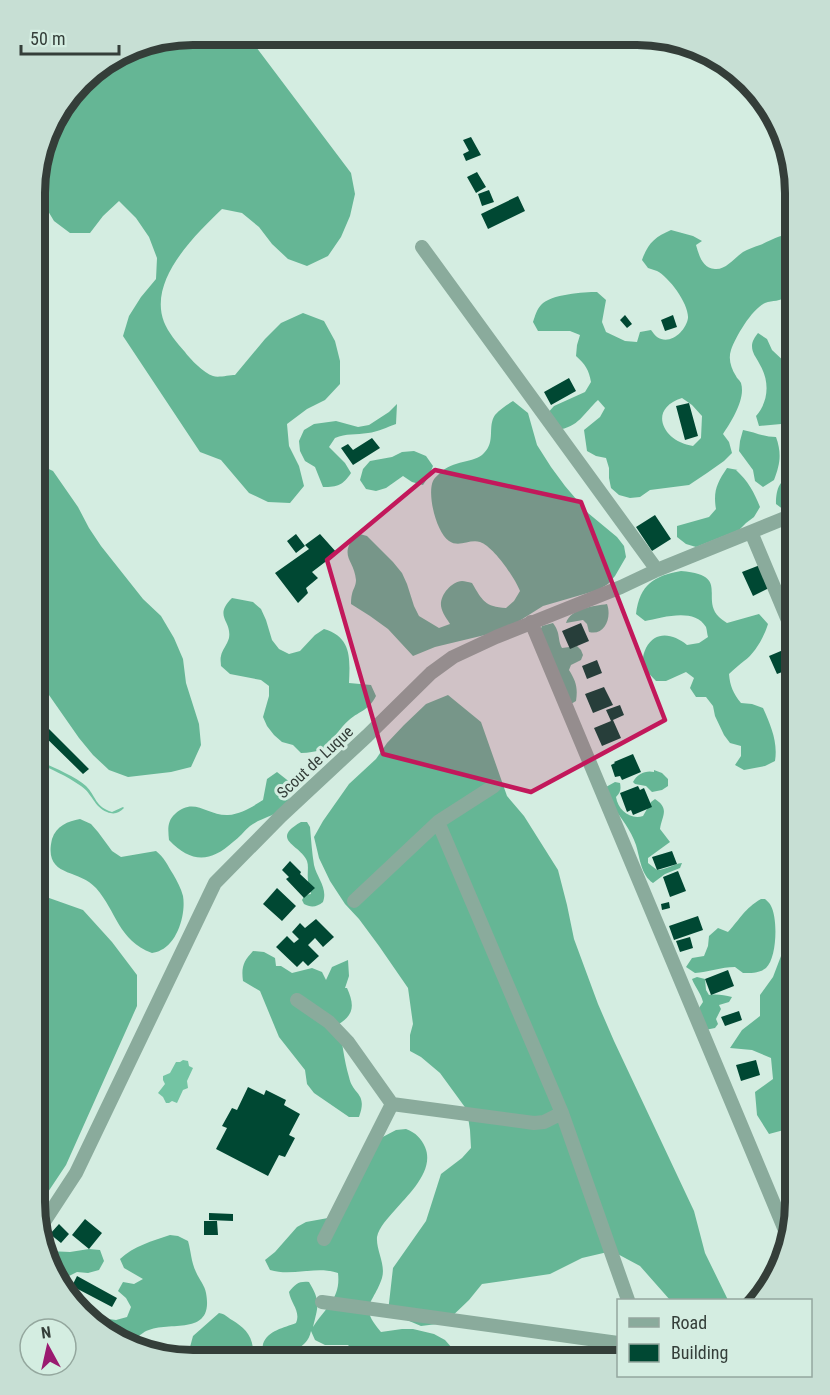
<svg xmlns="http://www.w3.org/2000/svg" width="830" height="1395" viewBox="0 0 830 1395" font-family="'Roboto Condensed',sans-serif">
<rect width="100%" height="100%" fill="#d4ede1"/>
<path fill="#65b695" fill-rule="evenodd" d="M193,35H247L351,173L355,194L350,216L341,237L328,256L307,266L288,259L272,244L259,227L242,213L222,209C195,235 148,280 164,322C168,332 177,343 185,352C190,359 204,373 213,376C218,378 229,375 235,375L265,339L281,323L303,313L324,321L335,341L340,361V384L325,400L307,409L287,424L289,446L299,466L304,486L290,503L268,502L249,493L221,460L200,452L123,336L129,316L141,297L156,279L157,258L149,237L136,218L119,201L103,216L90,233H70L54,221L36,191V173L51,123L88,74L133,46Z
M671,230L693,236L702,241L696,245C699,255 702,268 715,269C726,270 734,258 743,252C748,249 754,247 760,245C774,239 780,234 795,234C795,250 799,285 787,296C780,302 773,300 765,303C752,309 736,336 731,350C728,359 731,368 736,376C736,377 741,382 741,383C746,399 731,422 723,434L729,442L732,453L724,461L707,473L689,485L650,490L640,497L630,498L619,495L611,488L609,478V468L606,458L596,456L587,451L584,430L600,417L605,408L598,400C583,414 579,427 557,430L546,415L554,406L585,392L591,382C589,370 585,364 576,356L577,345L580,335L570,331H538L533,322C535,316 537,309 541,305C551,294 584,292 597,292L606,300L602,322L606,332L625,341L637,342L640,332L651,330C653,332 654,335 657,337C670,346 686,331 688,318C689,304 669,277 657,271C654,270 651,269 648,268L642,260C648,243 655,237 671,230ZM682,398L692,405L702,416L701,438L693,446C663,442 647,409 682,398Z
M758,333L767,339L772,350L788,365L795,359V424L792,423L759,426L756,416C769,401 770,381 759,363C756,357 752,353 752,346C752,341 755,337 758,333Z
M513,401L528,413L537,445L551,467L565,486L588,513L617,537L624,546L626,557L615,576L608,584L598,590L543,606L516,623L489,634L435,647L413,656L388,629L370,616L351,604C351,601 351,598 352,594C353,589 356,586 356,580C354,558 338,558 356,533L367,536L393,562L402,573L407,584L414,606L419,616L439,628L450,624C447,619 442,613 441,606C440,595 451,582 462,581C465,581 468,582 472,583C482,600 485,607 506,608L514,601L520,591C515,578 493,546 480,542C469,539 459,548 449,541C436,532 427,494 433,481C434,478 437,476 439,474C453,459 474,464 484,453C496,441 487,427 495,415C500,409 507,405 513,401Z
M397,404L396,424C387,427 378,432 368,433C356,435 346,433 335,438L329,447L345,463L351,473C343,485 338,487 323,487L315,467L305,461L300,451L299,441L304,430L314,424L336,421L358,427L369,425L389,412Z
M743,430C754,432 764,437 776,437C782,454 780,464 774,480L763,487L755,481L753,470L739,451L740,441Z
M414,451L426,456L433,466L429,476L423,485L412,482L403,476L386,488L376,491L366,489L360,480L363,469L370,461L392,457L402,452Z
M38,464L53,471L78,507L89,528L101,546L143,599L161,616L174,638L183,659L186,683L199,724L201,745L191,767L171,772L128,777L109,770L93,755L79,738L35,675V468Z
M727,468L738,470H736C748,481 754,492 760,507L754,517L746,523L739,530L696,547L686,544L677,537V526L709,517L716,509C713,491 717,483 727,468Z
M795,473V512L784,510L776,504C776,487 780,480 795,473Z
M795,526V546H789L784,544L783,538L790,529Z
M681,571C731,575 700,598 719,617C721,619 724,621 727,623L759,614L768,624C764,637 755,653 744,661C739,665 734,669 729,674C730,686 733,693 741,703L752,704L763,708C771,726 778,742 775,761L765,766L744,770L735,765L741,756V746L730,743L724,735L715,716L713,706L706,697H696L690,688L694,678L686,672L666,681H656C652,677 647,672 644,666C642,660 643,654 646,648C656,630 673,634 687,645L699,643L708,637C707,634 707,630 706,627C694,607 662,618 645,621L636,614C640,584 654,576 681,571Z
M232,598L253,602L261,609L266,620L272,640L279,649L289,654L300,651L315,635L324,629C352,637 350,659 349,683L371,685L376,696C368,711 361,710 349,720C329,738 334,752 301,753L293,745L282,742L274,735L267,726L263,717L269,696V686L261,680L230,674L221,666C221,663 220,659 221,656C222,650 227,645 229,638C232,620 213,617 232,598Z
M607,604C612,617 605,636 589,632L587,624L583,620L566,623C571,608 594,606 607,604Z
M553,623C561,634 557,638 562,648L577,646L581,650L583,655L581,660L571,665L569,670C576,681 578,688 576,701L571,704L540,631L542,626Z
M448,695L481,722L507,796L524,816L558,870L567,905L574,939L598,1004L614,1041L694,1211L705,1253L728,1300H670L640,1266L612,1251L582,1258L550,1274L482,1284L469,1300L445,1323L421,1326L388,1312L393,1268L426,1221L441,1174L462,1158L471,1148L470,1130L467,1110L440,1073L421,1057L410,1051V1035L413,1024L408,988L379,946L359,919L345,904L330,881L319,858L314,837L323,821L349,784L376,759L387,743L404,725L426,704Z
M654,770L662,773L668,779V786L662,790L652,792L646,786L635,784L633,782C637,774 646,770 654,772Z
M277,772L291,783C291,818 271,811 250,826C244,831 239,838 233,842C210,863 191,863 169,840C168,830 167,821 175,814C194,796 207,816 228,815C241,814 252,807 263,800L267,779Z
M615,782L620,783C621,789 621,792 616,797C618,810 630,820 643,816L651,802L655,799C670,809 662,815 660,829L670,842L648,858V863L657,870C666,870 673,864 682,863L680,868L665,874L653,883C641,875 640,858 636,845C631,830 621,818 612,805C609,799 608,793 606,787Z
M80,819L91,824L98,832L112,851L121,857L156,851C164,857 168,866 173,874C177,881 181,888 183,896C186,913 178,942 161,950C158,952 155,952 152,953C118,940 117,912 96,888C78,868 43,878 52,839C56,826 68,821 80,819Z
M301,822H307L310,827C311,839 312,853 314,865C317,878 328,888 323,902C317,907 311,908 304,904L302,900L305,895L311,894C310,888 308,885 308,880C307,873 309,867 307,861C301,845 269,840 301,822Z
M35,893L83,910L112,942L137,975V1006L66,1165L36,1210L35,1202Z
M761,899H765C767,901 770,903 771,906C778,919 777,958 766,968C760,973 751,973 743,973L735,967C721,967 708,972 695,973L686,967L692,958L704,956L708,946L709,936L718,928L728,932C741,918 744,909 761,899Z
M795,938V1127L769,1134L757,1115L755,1092L773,1079L771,1058L752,1050L730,1048L742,1030L760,1016V995L773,977L781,956Z
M253,951L264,952L275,958L276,966H281L292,973L312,968L322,972L326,980L332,967L348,960L349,976L345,988H347C354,1004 355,1014 339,1024C342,1041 344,1060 349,1077C353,1096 368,1092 359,1117H349L314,1093L307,1084L305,1070L279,1037L260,991L243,981C241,966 244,961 253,951Z
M697,977L705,979L706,990L709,995C717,994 724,995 732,997L729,1002L719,1005L721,1009L716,1019L718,1024L715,1028L700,1031L697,1011L703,1002C701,993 695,987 692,979Z
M406,1129C416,1133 421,1138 425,1147C435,1170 409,1194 395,1210C388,1218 379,1227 377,1237C376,1251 386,1264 382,1278C373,1305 358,1305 381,1332L402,1329H413L434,1334L445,1340L459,1356L460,1360H362L348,1345H325L315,1340L311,1331C310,1336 308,1340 305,1343C300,1348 295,1349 293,1356L294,1359H263C263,1354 262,1349 263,1344C268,1330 284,1328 296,1323C301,1311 291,1304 289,1292C295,1284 299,1281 309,1282C321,1302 318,1306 313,1327C326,1307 341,1298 338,1273C316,1265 293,1277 270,1270L265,1260L275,1252L297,1227L306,1222L328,1218L377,1140L396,1130Z
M170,1235L178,1236L188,1241C191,1251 191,1262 196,1272C199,1279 205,1286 206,1293C215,1340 164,1318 143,1333C139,1335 136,1340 133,1343L96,1328L90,1319L94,1317L116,1320L127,1317L131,1307L126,1298L118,1291L123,1282L134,1284L143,1279L124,1268L120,1259C134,1246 152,1241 170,1235Z
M89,1249L100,1250L104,1261L99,1270L88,1273L77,1272L67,1277L66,1288L67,1290L46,1262L45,1253L48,1251L70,1252Z
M219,1313C225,1314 227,1317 232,1320C243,1327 251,1333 253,1348L245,1355L244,1359H209C203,1354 196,1352 190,1347L193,1336Z"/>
<path fill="#73c4a3" d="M35,759C48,765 75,776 86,786C96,796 95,807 112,812L123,807L124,808C119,813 114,815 107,812C94,807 92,793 81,786C67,776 51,769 35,762Z
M183,1060L188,1061L189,1066L193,1068L187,1081L188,1088L183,1090L177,1103L172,1101L169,1103H166L163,1097L158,1093L165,1084L163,1080V1076L170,1073L176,1062H180Z"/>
<path fill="#004833" d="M471,137L481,155L466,161L463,154L469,151L463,140Z
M477,172L486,187L476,193L467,177Z
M792,177L796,193L795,210L783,181Z
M489,190L494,202L482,206L478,194Z
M518,196L525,211L488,229L481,214Z
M625,315L632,324L627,328L620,320Z
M673,315L677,327L665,331L661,320Z
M569,378L576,391L551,405L544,392Z
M689,403L698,436L685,440L676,406Z
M372,438L380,448L353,465L341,448L348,444L353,450Z
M655,515L671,539L652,551L636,527Z
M296,534L305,546L296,553L287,541Z
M320,534L337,553L312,572L318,578L306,588L308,593L298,603L275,573L309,549L305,545Z
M760,565L769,588L753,596L742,572Z
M795,595V611L791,612L786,598Z
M581,623L589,641L570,649L562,631Z
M788,648L795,663V667L777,674L769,656Z
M597,660L602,673L587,679L582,666Z
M604,687L613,705L593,713L585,694Z
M795,695V712L789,698Z
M620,705L624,715L613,720L621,738L602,746L594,728L611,721L606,710Z
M35,715L89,769L83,774L35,727Z
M633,754L641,772L622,780L620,776L615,777L611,765L615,763L614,762Z
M638,786L640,790L644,788L652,807L633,815L631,810L627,812L620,793Z
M672,851L677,864L657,870L652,857Z
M290,861L301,872L300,874L315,888L304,898L286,879L289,877L282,870Z
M678,871L686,891L670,897L663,877Z
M277,888L296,906L282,921L263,904Z
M669,902L670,908L662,910L661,904Z
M698,916L703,930L674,940L669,926Z
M316,919L334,937L323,947L315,938L308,945L319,956L308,966L303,961L297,967L276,947L287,936L294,943L299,939L292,932L300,923L305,928Z
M690,937L693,948L680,952L676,941Z
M728,970L734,986L711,995L705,979Z
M739,1011L742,1020L725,1026L721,1017Z
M756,1060L760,1075L741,1081L736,1065Z
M248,1087L264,1095L266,1090L286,1100L284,1105L300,1114L289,1135L295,1138L285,1157L279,1155L268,1176L216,1149L227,1128L222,1126L232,1108L237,1110Z
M792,1189L793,1193L785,1195L784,1191Z
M209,1213L233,1214V1221L209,1220Z
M85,1219L102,1233L89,1249L72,1235Z
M204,1221H217L218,1235H204Z
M59,1224L69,1234L61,1243L50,1234Z
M77,1276L117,1298L112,1307L72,1286Z"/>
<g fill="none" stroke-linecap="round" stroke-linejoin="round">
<path stroke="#8aab9c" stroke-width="14" d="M422,247L657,570
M751,532L795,637
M531,622L787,1235
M494,786L438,822L562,1113L628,1300
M354,901L438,822
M297,1000L329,1022L348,1042L392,1104
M40,1228L76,1173L215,883L281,816L367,736L431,673L453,657L496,637L621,587L657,570L795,514
M324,1239L392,1104L534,1123L544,1122L562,1113
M322,1302L618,1343"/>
</g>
<path fill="#c2185b" fill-opacity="0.2" stroke="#c2185b" stroke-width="4.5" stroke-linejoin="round" d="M435,470L581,502L665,720L531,792L383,754L327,560Z"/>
<g text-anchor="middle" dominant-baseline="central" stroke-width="6" stroke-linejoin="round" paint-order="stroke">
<g font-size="16" fill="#343e39" stroke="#d4ede1">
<text transform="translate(315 762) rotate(-43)">Scout de Luque</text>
</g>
</g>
<path d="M0 0H830V1395H0ZM193 45H637A148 148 0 0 1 785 193V1202A148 148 0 0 1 637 1350H193A148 148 0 0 1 45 1202V193A148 148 0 0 1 193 45Z" fill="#c7dfd4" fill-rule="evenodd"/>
<path fill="none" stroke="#343e39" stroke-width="8" d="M193 45H637A148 148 0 0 1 785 193V1202A148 148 0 0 1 637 1350H193A148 148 0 0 1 45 1202V193A148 148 0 0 1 193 45Z"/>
<rect x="617" y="1299" width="195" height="78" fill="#d4ede1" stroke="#94a79e" stroke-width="1.5"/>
<rect x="629" y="1318" width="30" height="9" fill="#8aab9c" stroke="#94a79e" stroke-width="1.5"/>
<text x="671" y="1329" font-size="18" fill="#343e39">Road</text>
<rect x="629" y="1344" width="30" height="18" fill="#004833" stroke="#94a79e" stroke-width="1.5"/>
<text x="671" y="1359" font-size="18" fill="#343e39">Building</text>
<g transform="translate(48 1347) rotate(352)"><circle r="28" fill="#d4ede1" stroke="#94a79e" stroke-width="1.5"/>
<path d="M0-4.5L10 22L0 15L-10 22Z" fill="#9a1a70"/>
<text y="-9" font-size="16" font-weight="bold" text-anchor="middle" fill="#343e39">N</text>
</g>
<path d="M21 45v9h98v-9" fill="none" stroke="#343e39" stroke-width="3"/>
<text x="30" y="45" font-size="18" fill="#343e39" stroke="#d4ede1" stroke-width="4.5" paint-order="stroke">50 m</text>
</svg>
